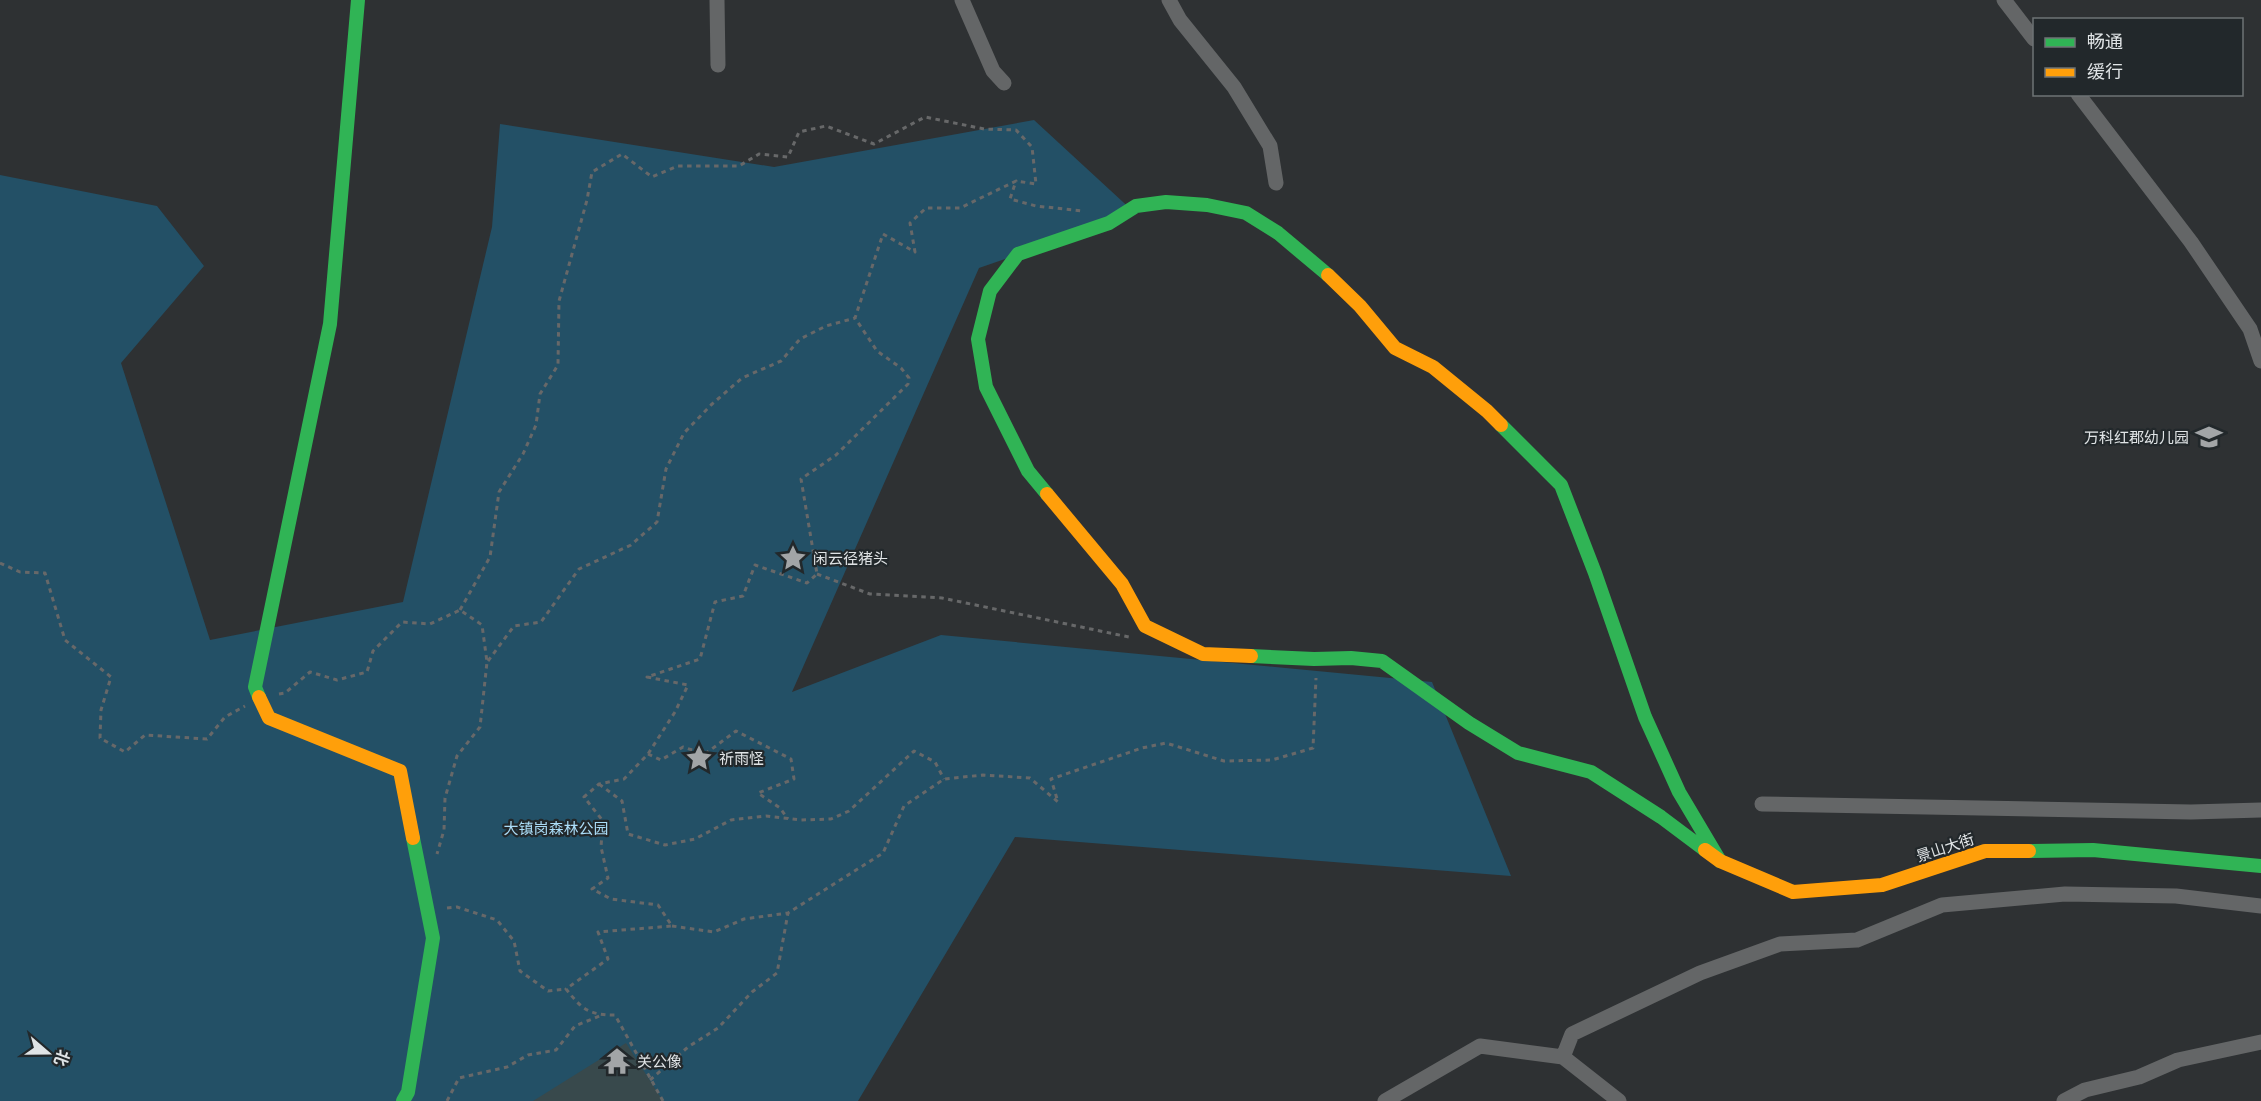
<svg xmlns="http://www.w3.org/2000/svg" width="2261" height="1101" viewBox="0 0 2261 1101" font-family="Lato,'Noto Sans SC',sans-serif">
<rect width="100%" height="100%" fill="#2e3133"/>
<path fill="#235066" d="M1034,120L1136,214L979,268L792,692L941,635L1432,682L1511,876L1015,837L858,1101H0V175L157,206L204,266L121,363L210,640L403,602L492,227L500,124L774,167Z"/>
<path fill="#38494c" d="M626,1043L663,1101H533Z"/>
<g fill="none" stroke-linecap="round" stroke-linejoin="round">
<path stroke="#676869" stroke-width="3" stroke-dasharray="4.5 4.5" stroke-linecap="butt" d="M0,563L20,572L45,573L65,640L111,677L101,710L100,738L125,752L145,735L207,739L225,717L245,706
M817,574L870,594L942,598L1129,637
M460,610L490,557L499,492L523,454L536,425L540,394L558,365L559,301L587,200L592,172L622,154L652,177L678,166H739L759,154L788,157L799,132L826,126L874,144L925,117L984,129L1016,130L1032,147L1036,184L1016,181
M488,661L514,626L541,622L579,569L631,545L657,522L666,469L684,433L711,405L742,378L781,361L800,339L826,326L855,318
M279,694L285,693L310,672L337,680L367,672L373,651L402,622L430,624L460,610L482,625L487,662L480,727L457,756L445,798L444,830L437,854
M648,754L661,760L683,747L705,754L736,731L791,759L794,779L758,793L780,808L788,819
M599,784L622,801L628,834L665,845L695,839L731,820L766,816L801,820L831,819L849,811L914,751L935,762L944,779
M447,908L457,907L497,920L514,941L520,971L548,991L566,989
M672,926L714,932L744,919L788,913
M650,1080L688,1047L718,1028L752,992L777,973L788,913L883,853L904,806L944,779L983,775L1030,778L1058,802L1051,779L1142,748L1166,743L1224,761L1272,760L1313,748L1316,678
M447,1101L459,1078L507,1067L528,1055L556,1050L575,1026L602,1015
M663,1101L615,1015C588,1015 582,1009 566,989L608,959L598,932L672,926L658,905L611,899L592,889L608,878L601,847L603,821L584,797L599,784L624,779L648,754L675,712L688,685L647,677L700,659L715,602L743,596L755,565L807,583L817,574L801,479L836,455L908,384L909,378L901,368L877,351L855,318L883,234L915,252L910,223L926,208H960L1016,181L1010,199L1036,206L1083,211"/>
<path stroke="#646667" stroke-width="15" d="M717,0L718,65
M962,0L993,71L1004,83
M1169,0L1180,20L1234,87L1270,146L1276,183
M2004,0L2034,39
M2078,94L2191,242L2250,329L2261,361
M1762,804L2191,812L2261,810
M1563,1057L1572,1034L1700,973L1780,944L1857,940L1942,905L2065,894L2176,896L2261,906
M1385,1101L1480,1046L1563,1057L1619,1101
M2064,1101L2085,1090L2139,1077L2178,1060L2261,1042"/>
<path stroke="#30b455" stroke-width="14" d="M1501,425L1561,485L1595,573L1645,717L1679,792L1720,861
M1047,494L1028,471L986,387L978,339L990,291L1018,254L1109,223L1136,206L1166,202L1207,205L1246,213L1278,233L1328,275
M1251,656L1314,659L1351,658L1382,661L1469,723L1518,753L1591,772L1661,817L1705,850
M259,697L255,687L330,324L358,0
M2029,851L2093,850L2261,866
M403,1101L408,1092L433,938L413,838"/>
<path stroke="#ff9f0a" stroke-width="14" d="M1328,275L1360,306L1395,348L1433,367L1487,411L1501,425
M1047,494L1122,584L1145,626L1203,654L1251,656
M259,697L269,718L400,771L413,838
M1705,850L1720,861L1793,892L1882,885L1985,851H2029"/>
</g>
<defs>
<symbol id="school-bare" viewBox="-9 -9 18 18"><path d="M0-5L7-2L0 1L-7-2ZM-4 1L0 2.5L4 1V4Q0 6-4 4Z" fill="#a2a5a7" stroke="#22282b" stroke-width="2.5" paint-order="stroke"/></symbol>
<symbol id="sight-bare" viewBox="-9 -9 18 18"><path d="M0-6L1.8-2.2L6-1.7L2.9 1.2L3.7 5.4L0 3.3L-3.7 5.4L-2.9 1.2L-6-1.7L-1.8-2.2Z" fill="#a2a5a7" stroke="#22282b" stroke-width="2.5" paint-order="stroke"/></symbol>
<symbol id="temple-bare" viewBox="-9 -9 18 18"><path d="M0-6L5-2H3V0L6.5 2.5H4V6H1.5V3h-3V6H-4V2.5H-6.5L-3 0V-2H-5Z" fill="#a2a5a7" stroke="#22282b" stroke-width="2.5" paint-order="stroke"/></symbol>
</defs>
<g fill-rule="evenodd">
<use href="#school-bare" x="2190" y="418" width="38" height="38"/>
<use href="#sight-bare" x="774" y="539" width="38" height="38"/>
<use href="#sight-bare" x="680" y="739" width="38" height="38"/>
<use href="#temple-bare" x="598" y="1042" width="38" height="38"/>
</g>
<g text-anchor="middle" dominant-baseline="central" stroke-width="4.5" stroke-linejoin="round" paint-order="stroke">
<g font-size="15" fill="#e0e4e6" stroke="#22282b" text-anchor="start">
<text x="2189" y="437" text-anchor="end">万科红郡幼儿园</text>
<text x="813" y="558">闲云径猪头</text>
<text x="719" y="758">祈雨怪</text>
<text x="637" y="1061">关公像</text>
</g>
<g font-size="15" fill="#abddf8" stroke="#22282b">
<text x="556" y="828">大镇岗森林公园</text>
</g>
<g font-size="15" fill="#e0e4e6" stroke="#22282b">
<text transform="translate(1945 847) rotate(-18)">景山大街</text>
</g>
</g>
<rect x="2033" y="18" width="210" height="78" fill="#22282b" stroke="#6e7376" stroke-width="1.5"/>
<rect x="2045" y="38" width="30" height="9" fill="#30b455" stroke="#6e7376" stroke-width="1.5"/>
<text x="2087" y="48" font-size="18" fill="#e0e4e6">畅通</text>
<rect x="2045" y="68" width="30" height="9" fill="#ff9f0a" stroke="#6e7376" stroke-width="1.5"/>
<text x="2087" y="78" font-size="18" fill="#e0e4e6">缓行</text>
<g transform="translate(48 1053) rotate(110)" stroke="#22282b" stroke-width="4.5" paint-order="stroke">
<path d="M0-4.5L10 22L0 15L-10 22Z" fill="#e0e4e6"/>
<text y="-9" font-size="16" font-weight="bold" text-anchor="middle" fill="#e0e4e6">北</text>
</g>
</svg>
